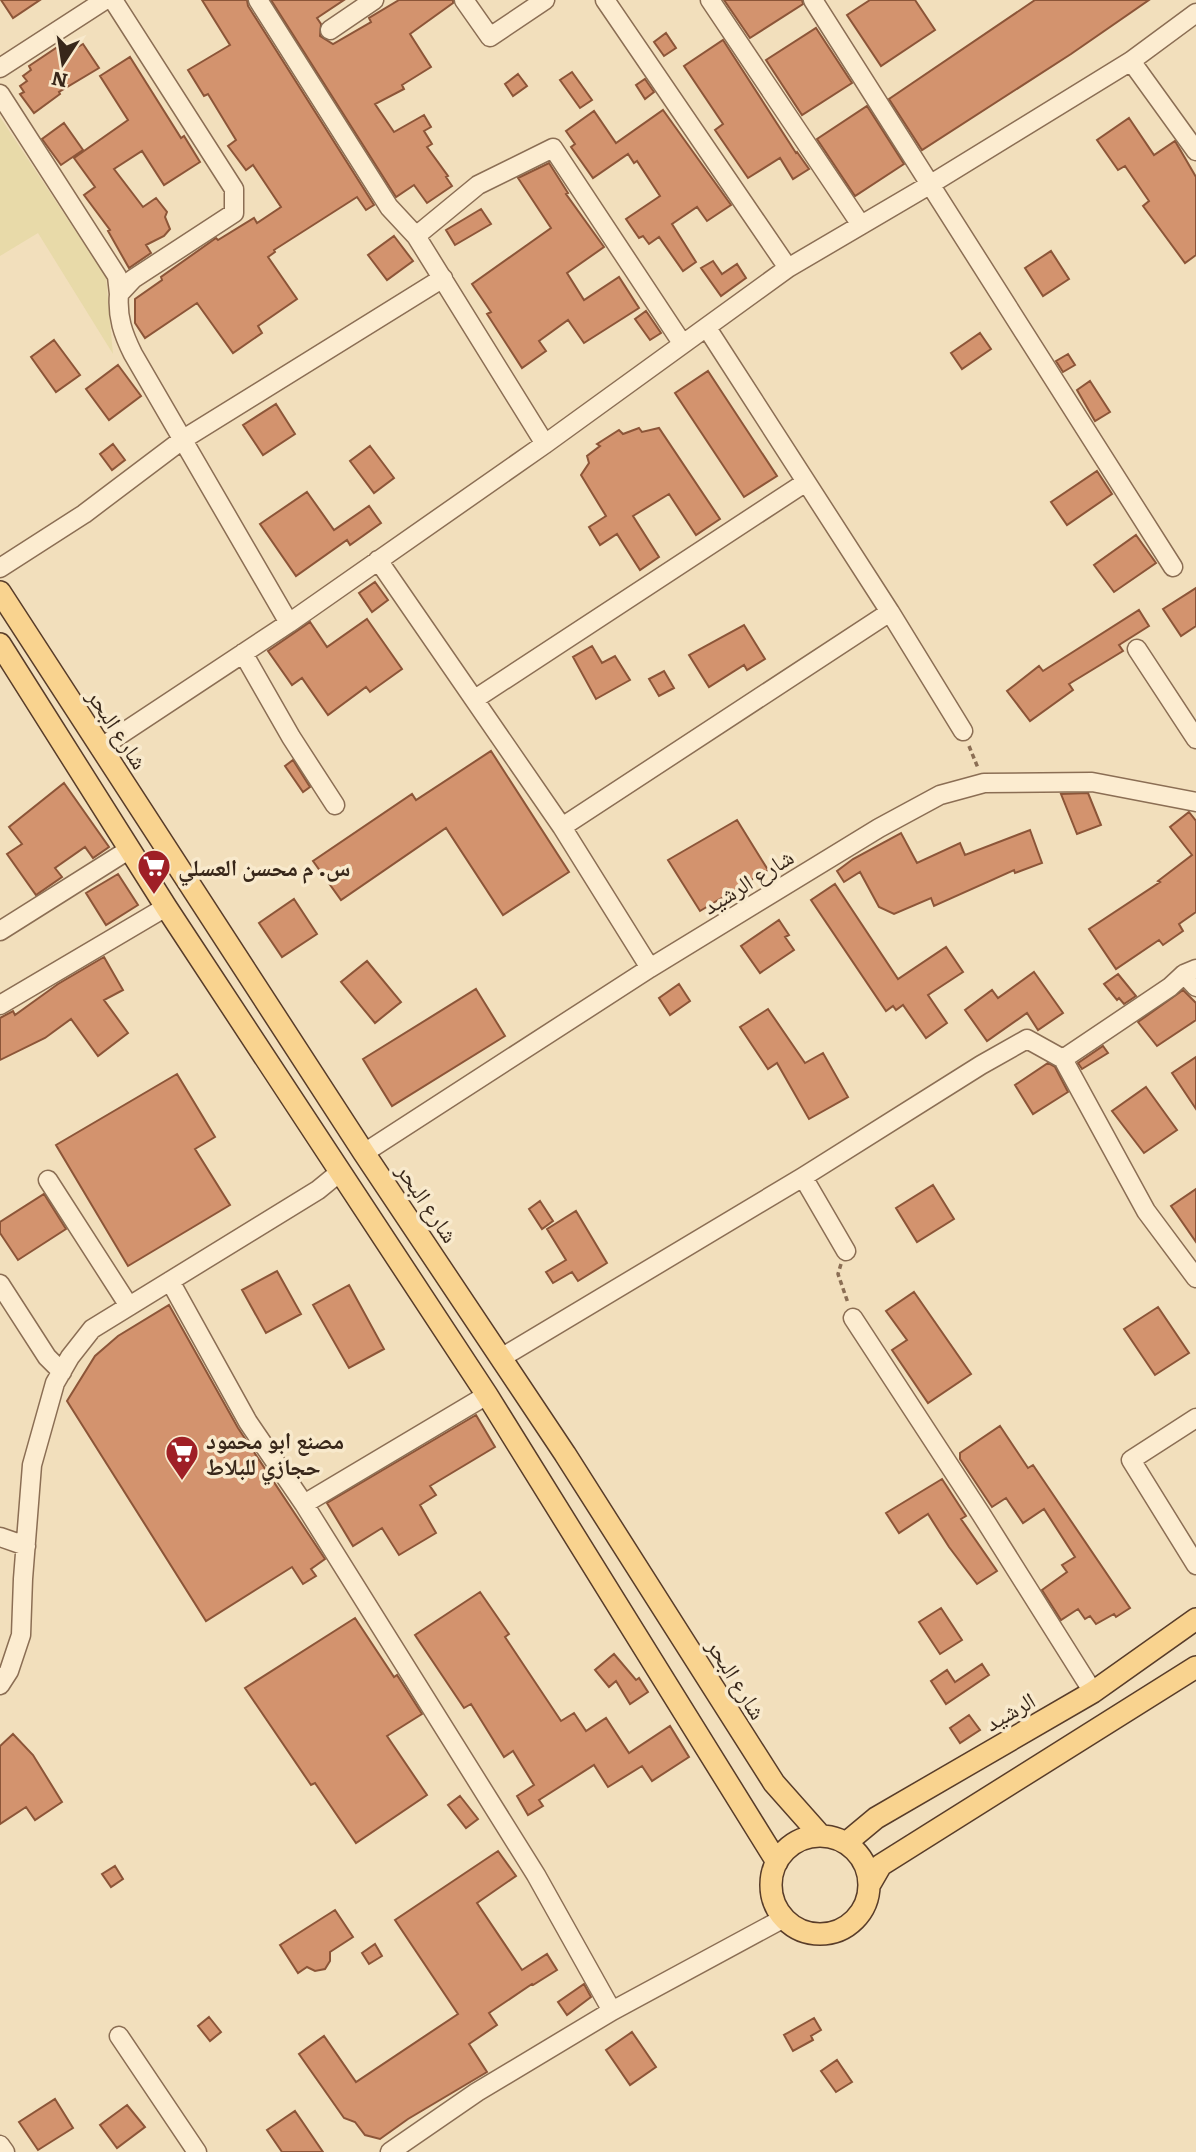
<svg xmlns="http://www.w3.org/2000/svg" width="1196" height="2152" viewBox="0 0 1196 2152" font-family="Literata,'Noto Naskh Arabic',serif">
<rect width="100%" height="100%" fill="#f2dfbc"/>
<path fill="#e8daa9" d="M0,117L106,277L113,354L38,233L0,256Z"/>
<path fill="#d3936e" stroke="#8c5538" stroke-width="2" d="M1,0H40L13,18Z
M202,0H247L248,6L374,205L366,210L357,197L274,250L275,252L268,257L297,299L258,326L262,333L233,353L197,303L145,338L135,323V299L162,280L161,277L216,238L218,240L254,218L257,223L281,207L253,165L246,170L228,146L236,140L208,94L204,96L188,70L230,45Z
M271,0H344L317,18L321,24L320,36L333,44L371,22L369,18L399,0H453V3L410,34L431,67L402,85L404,89L375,104L394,132L424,115L431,127L424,131L432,144L427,147L448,176L446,177L452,186L427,203L414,185L396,197Z
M724,0H802L803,4L750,38Z
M870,0H915L935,30L881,66L847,15Z
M1035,0H1149L1071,54L922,150L889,99Z
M816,28L852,83L802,115L766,60Z
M666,33L676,48L664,56L654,42Z
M723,40L796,153L797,152L809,169L793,179L780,158L748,178L715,130L723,124L684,66Z
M65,42L71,51L83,44L99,68L59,92L60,94L34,113L20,94L24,92L20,86L27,81L23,76L31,70L29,66Z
M130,57L181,138L184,136L200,162L164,185L142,151L114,169L143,207L156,198L167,212L165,217L170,229L164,236L146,245L151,253L129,268L108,231L110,230L84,195L95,187L74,158L128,120L100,76Z
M572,72L592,100L580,108L560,80Z
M518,74L527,86L513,96L505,84Z
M645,79L654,92L645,99L636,85Z
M867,106L904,164L855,196L817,139Z
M663,110L731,205L707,221L697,207L672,224L696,262L683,271L659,237L649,244L643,236L639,238L626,219L660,196L637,161L634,163L628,154L593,178L571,147L575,144L566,131L594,111L616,143Z
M1129,118L1154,155L1175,141L1196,177V255L1185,263L1143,206L1149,201L1125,166L1118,170L1097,140Z
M64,123L83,150L61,165L42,139Z
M549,163L568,193L566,194L604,247L567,273L584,300L619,277L639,308L584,343L568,320L539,341L546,351L522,368L487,314L491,312L472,284L551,228L518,178Z
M481,209L491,224L455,245L446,230Z
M394,236L413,261L387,280L368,255Z
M1051,251L1069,279L1043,296L1025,268Z
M713,261L722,274L737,264L746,278L721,296L701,268Z
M646,311L661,333L650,340L635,319Z
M980,333L991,349L962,369L951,353Z
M54,340L80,375L56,392L31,357Z
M1068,354L1075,365L1063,372L1056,361Z
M118,365L141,396L109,420L86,389Z
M708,371L777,476L744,497L675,393Z
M1090,381L1110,412L1095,421L1077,390Z
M276,404L295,434L263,455L243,425Z
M639,428L642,432L659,428L720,519L696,535L669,494L633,516L659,557L640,570L617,534L600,545L589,527L606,516L581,475L589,463L587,456L600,446L597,444L619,430L623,434Z
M113,444L125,460L112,470L100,454Z
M370,446L394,478L374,493L350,461Z
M1097,471L1112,494L1067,525L1051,502Z
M307,492L334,530L369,506L381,523L350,545L347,540L296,576L260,524Z
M1136,535L1156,563L1114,592L1094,565Z
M375,582L388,600L372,612L359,593Z
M1196,588V626L1181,636L1163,609Z
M1139,610L1149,626L1119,645L1123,651L1069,684L1073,690L1030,721L1007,691L1039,666L1043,671Z
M367,619L402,669L370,692L366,687L328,715L302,678L292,685L268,651L310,622L327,647Z
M744,625L765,659L747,670L744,665L709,687L689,655Z
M592,646L602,663L615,656L630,680L596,699L573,657Z
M664,671L674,688L659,696L649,679Z
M491,751L569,872L503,915L446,828L341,900L313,861L412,794L416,800Z
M293,760L310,787L303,792L285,766Z
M64,783L109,847L93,858L85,847L55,868L62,877L36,895L7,854L22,844L9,827Z
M1088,793L1101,825L1077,834L1061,794Z
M1189,812L1196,821V912L1179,924L1183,931L1163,945L1159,940L1116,969L1089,929L1160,882L1158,881L1192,855L1170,827Z
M737,820L768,870L700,911L668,860Z
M1030,830L1042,863L1015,873L1014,870L934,906L931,898L894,914L879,907L860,872L844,882L837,871L853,859L901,833L917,863L960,843L965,855Z
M118,874L138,905L106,925L86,893Z
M835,884L898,979L946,947L963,972L928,995L947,1023L926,1038L903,1005L896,1010L893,1006L886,1011L811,900Z
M294,899L317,934L282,957L259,923Z
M779,920L789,935L785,937L794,950L760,973L741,946Z
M104,957L123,990L104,1000L128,1033L98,1056L71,1019L45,1038L0,1060V1018L13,1011L15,1015L58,984Z
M367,961L401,1002L375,1023L341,982Z
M1034,972L1063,1013L1038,1030L1027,1013L987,1041L965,1010L992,990L998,998Z
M1118,974L1136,996L1124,1004L1119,998L1117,1000L1104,984Z
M679,984L690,1001L670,1015L659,998Z
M476,989L505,1036L392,1106L363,1059Z
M1183,990L1196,1003V1020L1157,1046L1138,1022Z
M768,1009L805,1063L823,1053L848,1097L809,1119L777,1063L768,1069L740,1027Z
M1103,1046L1108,1053L1082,1069L1078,1063Z
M1196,1057V1109L1172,1073Z
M1048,1063L1055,1067L1068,1092L1033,1114L1015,1085Z
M177,1074L215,1137L195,1149L230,1205L128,1266L56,1145Z
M1146,1087L1177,1130L1144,1153L1112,1111Z
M933,1185L954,1219L917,1242L896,1208Z
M1196,1189V1242L1171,1206Z
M44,1194L66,1229L18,1260L0,1233V1222Z
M540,1201L553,1221L542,1229L529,1209Z
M576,1211L607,1263L578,1281L572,1272L553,1283L546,1272L566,1260L547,1229Z
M277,1271L301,1314L266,1333L242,1290Z
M349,1285L384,1349L349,1368L313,1305Z
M914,1292L971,1374L928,1403L892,1350L907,1340L886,1311Z
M169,1305L238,1428L325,1559L311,1569L316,1576L303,1584L292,1567L206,1621L67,1401L95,1356L118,1336Z
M1158,1307L1189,1353L1155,1375L1124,1329Z
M476,1415L495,1447L430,1486L436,1495L420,1505L436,1533L399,1555L382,1528L353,1546L327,1503Z
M1000,1426L1028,1468L1033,1465L1130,1608L1116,1617L1114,1614L1096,1624L1090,1616L1085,1619L1078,1609L1061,1620L1042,1590L1067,1572L1062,1565L1075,1557L1044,1509L1023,1523L1006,1498L992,1507L960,1459V1453Z
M942,1479L966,1516L961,1519L997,1571L977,1584L949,1547L928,1514L899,1533L886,1513Z
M480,1592L509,1634L505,1637L561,1721L574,1713L586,1731L606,1718L629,1753L670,1726L689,1757L652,1781L642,1766L608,1787L594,1765L539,1800L543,1806L528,1815L517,1796L534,1785L513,1751L504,1757L471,1704L464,1708L415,1635Z
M941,1608L962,1640L940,1654L919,1622Z
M355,1618L394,1677L397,1675L422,1714L387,1736L427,1795L356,1843L315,1783L311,1785L245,1688Z
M614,1654L636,1680L639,1678L648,1692L630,1704L616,1681L609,1687L595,1670Z
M982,1664L989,1675L946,1704L931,1681L947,1670L955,1682Z
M969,1715L980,1730L960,1743L950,1728Z
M13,1734L33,1755L62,1802L35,1820L26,1807L0,1824V1746Z
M460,1796L478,1819L466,1828L448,1805Z
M498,1851L516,1876L477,1903L522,1970L547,1954L557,1970L533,1985L532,1984L489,2013L497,2025L469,2044L487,2072L408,2119L380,2139L365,2135L355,2122L344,2118L299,2054L324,2036L356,2082L458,2014L395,1920Z
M115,1866L123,1879L111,1887L102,1874Z
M335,1910L353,1937L330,1952V1961L325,1969L315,1971L307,1967L298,1973L280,1945Z
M375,1944L382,1956L369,1964L362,1953Z
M584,1984L591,1997L567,2015L558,2002Z
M209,2017L221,2032L210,2041L198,2026Z
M814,2018L821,2030L811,2036L813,2040L793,2051L784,2035Z
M632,2032L656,2067L630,2085L606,2050Z
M837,2060L852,2082L836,2092L821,2071Z
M55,2099L73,2128L38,2150L19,2122Z
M127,2105L145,2127L117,2148L100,2125Z
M295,2111L323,2152H282L267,2130Z"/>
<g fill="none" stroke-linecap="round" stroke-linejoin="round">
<defs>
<path id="minor" d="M258,0L389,207L416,236L545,444
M464,0L490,37L545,0
M605,0L788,268
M710,0L861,225
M813,0L1173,567
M330,30L374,0
M1131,61L1196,151
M0,68L105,0
M0,94L117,276L119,294L133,279L234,213V189L113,0
M416,236L478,185L553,148L682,343
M119,294C117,317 123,334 133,354L289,623
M707,328L890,612L963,731
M378,560L562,827L650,968
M0,568L84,514L182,440L443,278
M1137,649L1196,739
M243,653L291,737L335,805
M475,699L806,482
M100,748L289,623L545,444L788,268L931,184L1131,61L1196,13
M562,827L890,612
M0,931L130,849
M1196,969L1184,974L1196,987
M0,1005L166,907
M1063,1059L1170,987L1184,974
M364,1153L650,968L879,828L940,795L984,783L1092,782L1196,802
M803,1177L846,1251
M48,1180L129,1306
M170,1281L248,1422L304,1504L536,1875L612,2011
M0,1284L47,1357L62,1372
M853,1318L981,1514L1093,1692
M501,1358L803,1177L981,1065L1027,1039L1063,1059L1146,1211L1196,1278
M1196,1418L1131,1460L1196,1565
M304,1504L487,1395
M0,1537L26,1546
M0,1685L9,1671L21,1635L23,1579L32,1465L55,1383L70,1357L92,1329L318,1190L340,1172
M119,2036L197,2152
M0,2145L5,2152
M390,2152L477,2092L612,2011L784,1918"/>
<path id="major" d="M0,592L364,1153L565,1454L774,1783L821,1836
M0,644L166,907L487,1395L777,1862
M771 1885a49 49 0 1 1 98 0a49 49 0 1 1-98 0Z
M846,1843L876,1818L1093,1692L1196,1619
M870,1884L881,1865L1196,1667"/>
</defs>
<use href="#minor" stroke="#8b6e54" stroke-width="21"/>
<use href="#major" stroke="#583c29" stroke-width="24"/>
<path stroke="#8b6e54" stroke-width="3.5" stroke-dasharray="5 3.5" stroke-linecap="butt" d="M969,746L978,768
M841,1264L838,1274L848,1303"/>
<use href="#minor" stroke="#fcecd0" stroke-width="18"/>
<use href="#major" stroke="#f9d38f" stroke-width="21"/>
</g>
<defs>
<symbol id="supermarket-pin" viewBox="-11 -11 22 30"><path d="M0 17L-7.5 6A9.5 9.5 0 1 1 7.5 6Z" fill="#9f1f26" stroke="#f8e9cc"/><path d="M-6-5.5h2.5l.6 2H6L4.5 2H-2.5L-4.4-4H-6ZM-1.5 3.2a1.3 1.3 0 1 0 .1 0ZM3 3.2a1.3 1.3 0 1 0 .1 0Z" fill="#fff"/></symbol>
</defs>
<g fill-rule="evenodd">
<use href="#supermarket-pin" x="135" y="847" width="38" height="52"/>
<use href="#supermarket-pin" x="163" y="1433" width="38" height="52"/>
</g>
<g text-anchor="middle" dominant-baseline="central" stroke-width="7" stroke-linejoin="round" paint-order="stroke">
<g font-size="23" fill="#38271a" stroke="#f8e9cc">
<text transform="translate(119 728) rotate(57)">شارع البحر</text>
<text transform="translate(747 880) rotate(-32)">شارع الرشيد</text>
<text transform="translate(429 1202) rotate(56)">شارع البحر</text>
<text transform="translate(738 1678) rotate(58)">شارع البحر</text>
<text transform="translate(1009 1710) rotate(-30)">الرشيد</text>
</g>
<g font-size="23" font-weight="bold" fill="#38271a" stroke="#f8e9cc" text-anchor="start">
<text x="178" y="866">س. م محسن العسلي</text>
<text x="206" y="1439">مصنع ابو محمود<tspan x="206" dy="26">حجازي للبلاط</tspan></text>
</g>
</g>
<g transform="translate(63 63) rotate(192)" stroke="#f8e9cc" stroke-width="5" paint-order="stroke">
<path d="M0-5L12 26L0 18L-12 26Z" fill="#38271a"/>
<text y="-10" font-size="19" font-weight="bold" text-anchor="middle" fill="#38271a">N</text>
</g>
</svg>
